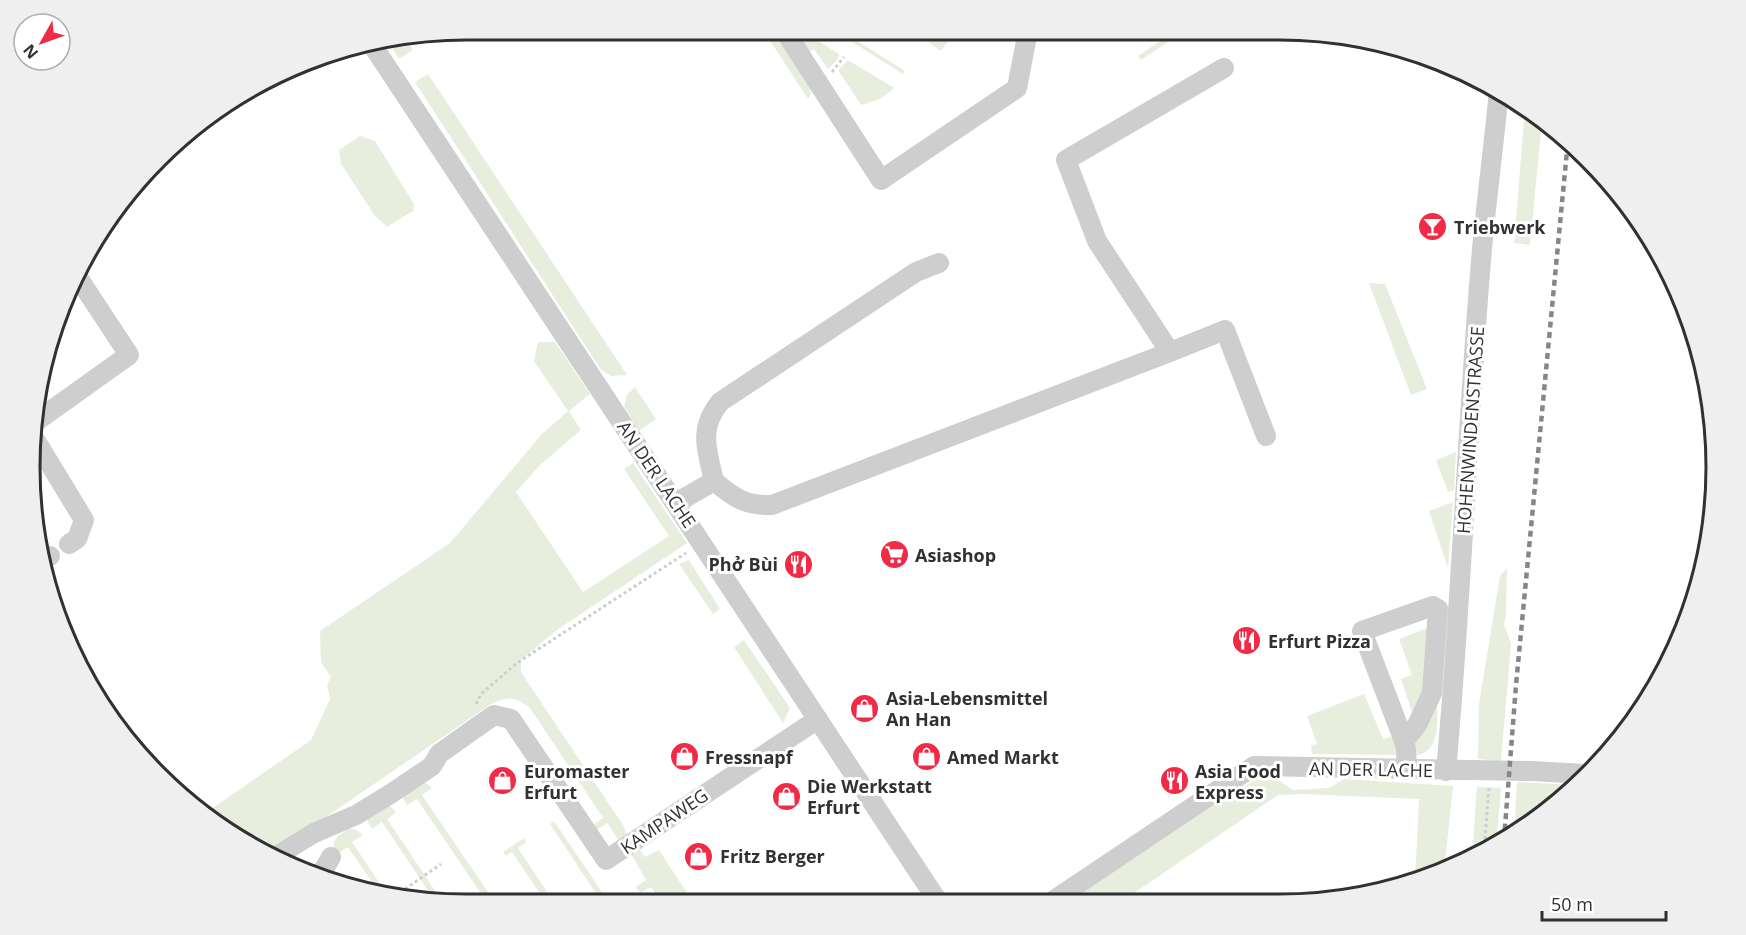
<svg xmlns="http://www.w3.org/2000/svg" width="1746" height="935" viewBox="0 0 1746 935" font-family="'Open Sans',sans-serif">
<rect width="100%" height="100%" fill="#fff"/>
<path fill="#e8eede" d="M763,30H773L810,87L811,93L808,99Z
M796,30H801L839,54L838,59L828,69L814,49L809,52L795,33Z
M833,30H840L905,71L903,74Z
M903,30L947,31L946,33L951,37L941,51L915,33L913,36Z
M1175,31H1185L1141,60L1138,56Z
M406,40L413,50L399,59L389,43Z
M848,60L894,88L880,99L861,105L838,70Z
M428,74L627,375L611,376L601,370L415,82Z
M1525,108L1542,121L1530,245L1514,243Z
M360,136L375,141L414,204L413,211L387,227L375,216L341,164L339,150Z
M1369,283L1385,284L1427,389L1411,395Z
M538,342H555L590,394L569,411L581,430L540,465L516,492L583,592L669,536L624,469L633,463L687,543L557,630L521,660V672L623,825L628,836L619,841L607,823L597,830L593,825L603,818L530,708C515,695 508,697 491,704L301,834L268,854L249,847L207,812L311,740L330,699L327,685L331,677L321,662L320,631L450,543L541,435L568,411L534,361Z
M635,387L656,419L639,431L624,406L627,395Z
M1456,452L1454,490L1448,492L1436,460Z
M1453,502L1448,568L1429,511Z
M689,560L720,609L713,614L679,564Z
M1507,568L1506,616L1504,624L1511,644L1501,761L1478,759L1479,704L1500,576Z
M1432,626L1427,690L1414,718L1401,679L1412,675L1399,639Z
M744,640L790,708L783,723L734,647Z
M1364,694L1383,739L1394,736L1397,755L1312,754L1311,745L1317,744L1307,716Z
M1437,696C1437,715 1442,752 1417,755L1414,752L1412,740Z
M1274,777L1293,790L1329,788L1344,779L1453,786L1444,872L1415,880L1419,799L1301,794L1278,795L1121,902H1068L1221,800L1257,779Z
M425,782L432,788L422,795L496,904H488L417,799L407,805L403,799L405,792Z
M1517,782L1575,785L1522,831L1514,835Z
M1477,787L1501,788L1496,845L1472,858Z
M389,805L396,812L387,819L444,904H437L382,822L372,829L368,823V818Z
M554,821L610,904H603L550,824Z
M348,829H355L363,835L352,842L388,896L380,894L348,847L337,854L333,844L338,836Z
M524,838L526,842L518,848L555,904H547L512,852L506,856L503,852Z
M638,847L645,857L659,850L687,893L679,898L682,903H662L651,887L640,893L636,887L646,880L631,854Z"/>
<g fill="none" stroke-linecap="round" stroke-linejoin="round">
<path stroke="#cecece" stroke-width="3" stroke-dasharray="3 3" stroke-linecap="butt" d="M832,72L844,57
M476,704L481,694L517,663L686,553
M1484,851L1489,787
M405,889L441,864
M502,904L516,894"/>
<path stroke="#cecece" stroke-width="20" d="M784,30L881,180L1017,88L1028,31
M373,46L939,903
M1170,352L1225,330L1266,436
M38,420L129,355L79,279
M36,441L84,520L77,539L69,544
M714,481C707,450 698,429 720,402L916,272L939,263
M676,503L714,481C734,498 746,506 772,505L1170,352L1097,241L1066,160L1224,68
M45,559L50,556
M1404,741L1417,725L1432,693L1438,609L1433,606L1362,631L1404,741L1406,749L1407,770
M1446,771C1462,597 1467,422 1482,249C1487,196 1494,143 1499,90
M275,857L314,833L356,815L392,793L432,766L439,754L494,715L511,719L606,860L818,719
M320,876L331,857
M1051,902L1254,766L1531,771L1587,774"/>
<path stroke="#868686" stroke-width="4.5" stroke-dasharray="6 4.5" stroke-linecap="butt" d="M1504,840L1516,685L1568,140"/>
</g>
<defs>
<symbol id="bar-disc" viewBox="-11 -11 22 22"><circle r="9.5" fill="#f12a46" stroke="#fff"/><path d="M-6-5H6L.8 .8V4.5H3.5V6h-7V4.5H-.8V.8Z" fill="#fff"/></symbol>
<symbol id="supermarket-disc" viewBox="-11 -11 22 22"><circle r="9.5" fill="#f12a46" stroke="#fff"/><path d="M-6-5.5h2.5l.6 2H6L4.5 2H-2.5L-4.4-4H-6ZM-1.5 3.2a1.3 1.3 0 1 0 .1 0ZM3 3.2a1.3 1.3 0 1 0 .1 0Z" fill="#fff"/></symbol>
<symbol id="restaurant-disc" viewBox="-11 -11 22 22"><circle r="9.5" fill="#f12a46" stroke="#fff"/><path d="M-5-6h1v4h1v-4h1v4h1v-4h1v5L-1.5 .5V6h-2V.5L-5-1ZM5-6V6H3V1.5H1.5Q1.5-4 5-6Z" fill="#fff"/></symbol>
<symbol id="shop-disc" viewBox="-11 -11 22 22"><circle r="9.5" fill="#f12a46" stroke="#fff"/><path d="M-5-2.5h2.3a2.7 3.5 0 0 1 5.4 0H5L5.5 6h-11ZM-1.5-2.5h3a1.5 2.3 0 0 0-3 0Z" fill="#fff"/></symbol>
</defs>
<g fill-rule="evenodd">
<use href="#bar-disc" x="1416" y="210" width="33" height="33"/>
<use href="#supermarket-disc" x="878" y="538" width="33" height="33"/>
<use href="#restaurant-disc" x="782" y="548" width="33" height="33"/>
<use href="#restaurant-disc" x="1230" y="624" width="33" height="33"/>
<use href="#shop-disc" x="848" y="692" width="33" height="33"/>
<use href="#shop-disc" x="668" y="740" width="33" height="33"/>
<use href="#shop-disc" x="910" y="740" width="33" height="33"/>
<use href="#shop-disc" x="486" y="764" width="33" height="33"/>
<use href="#restaurant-disc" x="1158" y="764" width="33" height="33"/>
<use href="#shop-disc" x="770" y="780" width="33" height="33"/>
<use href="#shop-disc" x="682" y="840" width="33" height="33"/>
</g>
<g text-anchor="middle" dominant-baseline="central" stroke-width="6" stroke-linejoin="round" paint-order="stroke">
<g font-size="18" font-weight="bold" fill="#313131" stroke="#fff" text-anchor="start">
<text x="1454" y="227">Triebwerk</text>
<text x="915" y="555">Asiashop</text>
<text x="778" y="564" text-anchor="end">Phở Bùi</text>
<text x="1268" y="641">Erfurt Pizza</text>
<text x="886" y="698">Asia-Lebensmittel<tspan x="886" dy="21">An Han</tspan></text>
<text x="705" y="757">Fressnapf</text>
<text x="947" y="757">Amed Markt</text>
<text x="524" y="771">Euromaster<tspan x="524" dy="21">Erfurt</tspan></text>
<text x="1195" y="771">Asia Food<tspan x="1195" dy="21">Express</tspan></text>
<text x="807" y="786">Die Werkstatt<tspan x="807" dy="21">Erfurt</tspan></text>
<text x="720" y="856">Fritz Berger</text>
</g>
<g font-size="18" fill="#313131" stroke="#fff">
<text transform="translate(1470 430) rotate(-86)">HOHENWINDENSTRASSE</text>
<text transform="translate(657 474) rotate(56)">AN DER LACHE</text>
<text transform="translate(1371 769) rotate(1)">AN DER LACHE</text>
<text transform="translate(664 821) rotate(-34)">KAMPAWEG</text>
</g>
</g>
<path d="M0 0H1746V935H0ZM467 40H1279A427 427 0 0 1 1706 467V467A427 427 0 0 1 1279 894H467A427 427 0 0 1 40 467V467A427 427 0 0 1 467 40Z" fill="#efefef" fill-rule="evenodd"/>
<path fill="none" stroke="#313131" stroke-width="3" d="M467 40H1279A427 427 0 0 1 1706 467V467A427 427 0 0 1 1279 894H467A427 427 0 0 1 40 467V467A427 427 0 0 1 467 40Z"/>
<g transform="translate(42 42) rotate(230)"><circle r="28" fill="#ffffff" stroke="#adadad" stroke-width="1.5"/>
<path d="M0-4.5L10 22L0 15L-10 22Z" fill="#f12a46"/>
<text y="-9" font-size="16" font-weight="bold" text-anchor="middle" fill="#313131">N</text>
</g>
<path d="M1542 911v9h124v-9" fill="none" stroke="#313131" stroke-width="3"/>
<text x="1551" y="911" font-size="18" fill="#313131" stroke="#ffffff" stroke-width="4.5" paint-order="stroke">50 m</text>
</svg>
